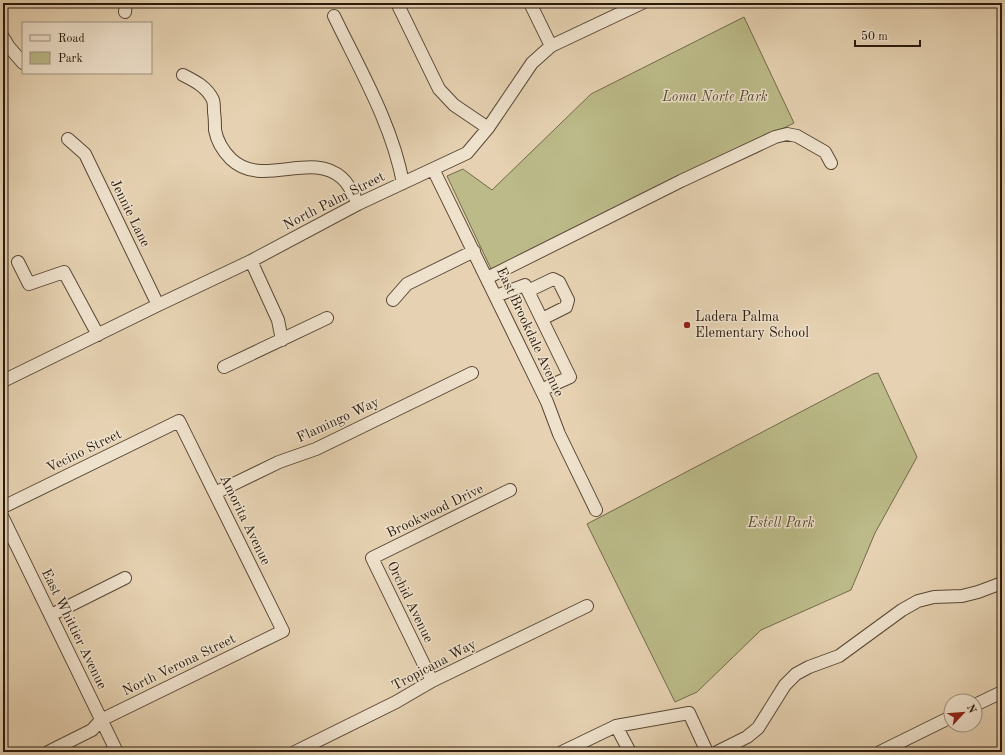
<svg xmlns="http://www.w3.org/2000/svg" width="1005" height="755" viewBox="0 0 1005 755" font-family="'Old Standard TT',serif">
<rect width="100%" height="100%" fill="#e6d2b2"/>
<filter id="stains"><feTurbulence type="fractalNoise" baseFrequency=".005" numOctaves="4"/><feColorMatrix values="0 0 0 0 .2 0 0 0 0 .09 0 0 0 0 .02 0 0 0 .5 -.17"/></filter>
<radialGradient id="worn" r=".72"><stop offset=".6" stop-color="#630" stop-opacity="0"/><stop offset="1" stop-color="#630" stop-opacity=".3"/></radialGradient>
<path fill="#bbba88" stroke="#726a4a" d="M744,17L794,123L492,271L447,176L463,169L492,190L591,94Z
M878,373L917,457L875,533L851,590L761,630L697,692L675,702L587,524L873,374Z"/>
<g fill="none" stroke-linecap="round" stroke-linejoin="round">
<defs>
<path id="minor" d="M397,3L439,89L454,105L488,128
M530,3L551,46
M125,12L126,3
M334,16C360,70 392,124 403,183
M3,37L9,47L23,63
M183,75C195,81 207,87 213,100C214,103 214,108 214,112C215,118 215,124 215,130C217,141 224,152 231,159C262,189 311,150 342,178C349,184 354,195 358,204
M68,139L85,154L158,305
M433,169L547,402L559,434L596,510
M251,261L278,320L282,340
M18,262L29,284L64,272L98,335
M487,278L681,181L775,137L787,134L797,136L825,152L831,163
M528,291L553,279L559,282L568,300L566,307L542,319
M496,296L525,285L570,377L541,390
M393,300L407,284L474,251
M224,367L327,318
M3,381L158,305L251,261L358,204L467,153L488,128L532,63L551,46L642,3
M215,493L279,462L316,449L472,373
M3,507L179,421L283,631L101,720L92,730L48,752
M3,518L117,752
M51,615L125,578
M432,681L372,558L510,490
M975,705L1002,692
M616,726L630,752
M295,752L396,702L432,681L587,606
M562,752L616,726L689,713L707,752
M717,752L747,737L758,728L785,685L796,674L809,667L839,656L902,610L918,601L934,597L962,596L978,592L1002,583
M880,752L951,717"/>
</defs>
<use href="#minor" stroke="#594836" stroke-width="14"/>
<use href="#minor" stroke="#efe2cd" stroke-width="12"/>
</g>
<circle fill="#8f2418" stroke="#efe2cd" stroke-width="1.5" cx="687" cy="325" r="4"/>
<g text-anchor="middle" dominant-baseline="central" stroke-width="3" stroke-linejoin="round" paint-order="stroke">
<g font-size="14" font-style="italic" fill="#564a31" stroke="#efe2cd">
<text x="715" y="97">Loma Norte Park</text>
<text x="781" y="523">Estell Park</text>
</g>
<g font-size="14" fill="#2a1a0c" stroke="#efe2cd">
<text transform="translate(334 201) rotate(-27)">North Palm Street</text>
<text transform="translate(130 213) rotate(64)">Jennie Lane</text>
<text transform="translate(530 332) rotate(65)">East Brookdale Avenue</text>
<text transform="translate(338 420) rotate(-25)">Flamingo Way</text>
<text transform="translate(84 451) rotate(-26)">Vecino Street</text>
<text transform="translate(435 511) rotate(-26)">Brookwood Drive</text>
<text transform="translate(245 520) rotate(64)">Amorita Avenue</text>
<text transform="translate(410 602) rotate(64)">Orchid Avenue</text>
<text transform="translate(74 629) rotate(64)">East Whittier Avenue</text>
<text transform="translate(179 665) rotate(-26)">North Verona Street</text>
<text transform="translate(434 665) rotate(-28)">Tropicana Way</text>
</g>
<g font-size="14" fill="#2a1a0c" stroke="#efe2cd" text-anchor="start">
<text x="695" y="317">Ladera Palma<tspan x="695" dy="16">Elementary School</tspan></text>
</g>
</g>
<rect width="1005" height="755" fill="none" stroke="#e6d2b2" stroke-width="16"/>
<rect x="4" y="4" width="997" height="747" fill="none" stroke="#2a1a0c" stroke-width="2"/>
<rect x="8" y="8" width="989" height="739" fill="none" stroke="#2a1a0c"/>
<rect x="22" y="22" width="130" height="52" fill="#efe2cd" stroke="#a09280"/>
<rect x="30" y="35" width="20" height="6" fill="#efe2cd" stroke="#a09280"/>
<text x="58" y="42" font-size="12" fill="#2a1a0c">Road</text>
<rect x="30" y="52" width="20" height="12" fill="#bbba88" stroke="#a09280"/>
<text x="58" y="62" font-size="12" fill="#2a1a0c">Park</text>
<g transform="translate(963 713) rotate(64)"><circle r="19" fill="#efe2cd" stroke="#a09280"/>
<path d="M0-3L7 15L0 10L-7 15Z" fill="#8f2418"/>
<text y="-6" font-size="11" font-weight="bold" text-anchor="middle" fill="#2a1a0c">N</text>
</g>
<path d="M855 40v6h65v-6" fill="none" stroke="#2a1a0c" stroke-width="2"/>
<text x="861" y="40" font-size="12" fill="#2a1a0c" stroke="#efe2cd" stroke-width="3" paint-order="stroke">50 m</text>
<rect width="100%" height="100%" filter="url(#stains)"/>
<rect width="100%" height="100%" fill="url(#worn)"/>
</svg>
